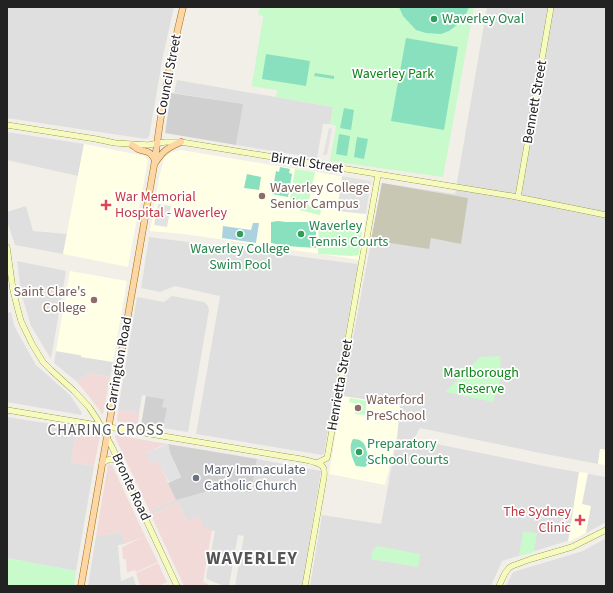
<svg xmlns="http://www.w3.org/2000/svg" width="613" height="593" viewBox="0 0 613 593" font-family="'Source Sans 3',sans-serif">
<rect width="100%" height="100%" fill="#f2efe9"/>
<path fill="#e0dfdf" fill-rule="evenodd" d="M7,7H174L163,56L149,137L146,139L7,118Z
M487,7H606V450L600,449L598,464L535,452L420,428L415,437L417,440L549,467L606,477V522L577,538L502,561L491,586H310L322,515L381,524L397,437L400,405L342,396L382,183L455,194ZM373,550L419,554L418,567L371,559Z
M177,80L333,107L330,124H323L317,158L236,145L242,104L174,93Z
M7,132L84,144L78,176L7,160Z
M26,206L33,231L67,234L63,254L15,245L7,221V212Z
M149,237L358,264L324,453L322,455L196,434L220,296L175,286L160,292L141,288Z
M17,261L66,271L51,359L31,326L21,293Z
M172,296L204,302L208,306L209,310L188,432L163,428L166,408L162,407L163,399L142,395L139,413L118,410L137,297L164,302Z
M11,312L14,325L19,335L36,365L70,395L82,413L81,415L7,402V313Z
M56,351L113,362L110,377L89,373L77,382L54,363Z
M7,417L77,428L71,462L94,466L76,571L7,558Z
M257,459L321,471L302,586H235L244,536L238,535L229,586H224L207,579L206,577L215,531L205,529L187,521L178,502L151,515L150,512L177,499L219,488L251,493Z
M122,532L125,544L118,545L121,581L133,576L136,586H88L96,536Z
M606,538V586H506L513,572L583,551Z"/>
<path fill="#f2dad9" d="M89,373L110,377L103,414H102L88,395L77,382Z
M118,410L139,413L138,425L117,421Z
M77,428L96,431L100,436L94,466L71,462Z
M116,435L162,443L163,445L146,453L158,460L176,500L150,512L115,437Z
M108,464L112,465L145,536L125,544L122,532L96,536Z
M178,502L187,521L199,516L205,529L212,530L203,582L212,586H184L151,515Z
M145,536L158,562L136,572L134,570L127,573L126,559H123L122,547Z
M158,563L167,582L159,586H140L136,573Z"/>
<path fill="#ffffe5" d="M84,144L145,156L148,160L128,267L63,254Z
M181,150L241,160L371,181L366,214L361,260L184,234L150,231L159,178L164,158L172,152Z
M70,271L127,281L113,362L81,357V355L56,351Z
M342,396L400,405L397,437L385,485L329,474Z
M600,449L606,450V465L598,464Z
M579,472L588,473L582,504L591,506L586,533L577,538L568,542Z"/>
<path fill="#d0d0d0" d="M171,93L243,104L236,145L165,133Z
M146,396L164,399L162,407L167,408L163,428L141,425Z
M168,444L257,459L251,493L219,488L176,500L168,483L181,477L170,453Z"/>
<path fill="#c7c7b4" d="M382,183L468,198L461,244L431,238L429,249L371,240Z"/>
<path fill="#c8facc" d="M260,7H474L443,177L330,161L336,126L330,124L333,107L276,97L277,90L251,86L252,84L263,18V16L258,15Z
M295,169L315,172L308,205L321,210L320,215L299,210L301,202L290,200Z
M326,221L337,222L343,226L362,232L359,255L351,256L318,254L319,223H325Z
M499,356L501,358L500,362L502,375L493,402L446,392L447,390L480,357Z
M350,398L367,401L365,415L355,414L357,409V404L349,402Z
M523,531L537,533L534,552L519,556Z
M377,546L420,554L418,567L371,559L373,550Z
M7,558L76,571L74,586H7Z"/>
<path fill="#88e0be" d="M399,7H469L466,14L457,25L449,31L441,34L426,33L416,30L403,16Z
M406,38L458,47L444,130L391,121Z
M266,54L310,61L306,86L262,79Z
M315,73L334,76V79L314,76Z
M344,108L354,110L351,130L340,128Z
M339,134L350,136L347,156L336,154Z
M357,137L368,139L364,159L354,157Z
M280,167L290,169L289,173L292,174L288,197L272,194L276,171L279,172Z
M247,174L261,177L259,190L244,188Z
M278,221L286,222H316V248L286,246L271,243V222Z
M353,439C368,439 367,453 368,464L365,467L356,466C352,458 348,447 353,439Z"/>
<path fill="#e2e2e2" d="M329,128L332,129L327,155H323Z
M342,176L371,181L366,214L337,211Z
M158,204L171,206L167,227L154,225Z
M162,443L168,444L170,453L181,477L169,482L158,461L151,464L146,453L163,446Z"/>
<path fill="#aad3df" d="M253,223H259L256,243L222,238L223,226L251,230Z"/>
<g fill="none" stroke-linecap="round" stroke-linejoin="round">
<defs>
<path id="secondary" d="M7,125L96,139L115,143L148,145L165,142H181L512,196L606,215
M518,197L551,7
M7,247L13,290L18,310L21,321L32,344L43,362L51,370L74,391L89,407L97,419L112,447L177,586
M7,410L288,457C295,458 319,461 323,467C325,470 324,474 324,477L305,586
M102,463L110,459L118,460
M317,463L327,458L328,453L365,243L367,237L378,175
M499,586L505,573L509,568L512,566L531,559L572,547L606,530"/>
<path id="primary" d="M132,145C134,146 136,148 138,149C147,153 149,149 155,160
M155,163C163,151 167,148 181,142
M81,586L155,160C161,108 171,57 183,7"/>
</defs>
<use href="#secondary" stroke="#707d05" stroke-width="6"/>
<use href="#primary" stroke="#a06b00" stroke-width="7"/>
<use href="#secondary" stroke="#f7fabf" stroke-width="5.5"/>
<use href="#primary" stroke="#fcd6a4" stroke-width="6"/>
</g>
<g fill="#2e9e5b" stroke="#fff" stroke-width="1.5">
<circle cx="434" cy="19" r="4"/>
<circle cx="240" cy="234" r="4"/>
<circle cx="301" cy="234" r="4"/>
<circle cx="359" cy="452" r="4"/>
</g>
<g fill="#8d6e63" stroke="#fff" stroke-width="1.5">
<circle cx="262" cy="196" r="4"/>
<circle cx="94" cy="300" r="4"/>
<circle cx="358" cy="408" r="4"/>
</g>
<g fill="#e0444e" stroke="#fff" stroke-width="1.5">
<path d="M104 199h4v4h4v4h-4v4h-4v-4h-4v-4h4z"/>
<path d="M578 514h4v4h4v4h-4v4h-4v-4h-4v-4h4z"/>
</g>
<circle fill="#6b7280" stroke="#fff" stroke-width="1.5" cx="196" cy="478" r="4"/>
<g text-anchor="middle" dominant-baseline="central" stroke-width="3.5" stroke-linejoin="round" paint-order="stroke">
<g font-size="14" fill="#27864d" stroke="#fff" text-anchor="start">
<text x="442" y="19">Waverley Oval</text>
<text x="309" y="226">Waverley<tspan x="309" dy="16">Tennis Courts</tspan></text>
<text x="240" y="249" text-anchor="middle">Waverley College<tspan x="240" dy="16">Swim Pool</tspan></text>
<text x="367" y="444">Preparatory<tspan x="367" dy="16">School Courts</tspan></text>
</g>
<g font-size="14" fill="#0c8416" stroke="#fff">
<text x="393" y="74">Waverley Park</text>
<text x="481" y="373">Marlborough<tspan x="481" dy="16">Reserve</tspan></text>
</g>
<g font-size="14" fill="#222" stroke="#fff">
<text transform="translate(169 75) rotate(-79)">Council Street</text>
<text transform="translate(535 102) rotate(-80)">Bennett Street</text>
<text transform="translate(307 163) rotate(9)">Birrell Street</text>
<text transform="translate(119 364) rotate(-80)">Carrington Road</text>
<text transform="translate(340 385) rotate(-80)">Henrietta Street</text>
<text transform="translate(131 487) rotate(65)">Bronte Road</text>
</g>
<g font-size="14" fill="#785e54" stroke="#fff" text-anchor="start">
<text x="270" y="188">Waverley College<tspan x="270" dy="16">Senior Campus</tspan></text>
<text x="86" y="292" text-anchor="end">Saint Clare's<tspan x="86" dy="16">College</tspan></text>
<text x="366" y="400">Waterford<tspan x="366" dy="16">PreSchool</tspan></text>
</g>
<g font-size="14" fill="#be3a42" stroke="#fff" text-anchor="start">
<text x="115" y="197">War Memorial<tspan x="115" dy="16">Hospital - Waverley</tspan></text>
<text x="571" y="512" text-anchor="end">The Sydney<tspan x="571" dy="16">Clinic</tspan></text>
</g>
<g font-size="14" fill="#5b616d" stroke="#fff" text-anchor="start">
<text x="204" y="470">Mary Immaculate<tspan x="204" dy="16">Catholic Church</tspan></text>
</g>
<g font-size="15" letter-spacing="1" fill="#555" stroke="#fff">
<text x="106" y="430">CHARING CROSS</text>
</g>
<g font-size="18" font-weight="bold" letter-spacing="1" fill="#555" stroke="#fff">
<text x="252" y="558">WAVERLEY</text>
</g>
</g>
<rect width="613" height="593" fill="none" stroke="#222222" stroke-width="16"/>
</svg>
